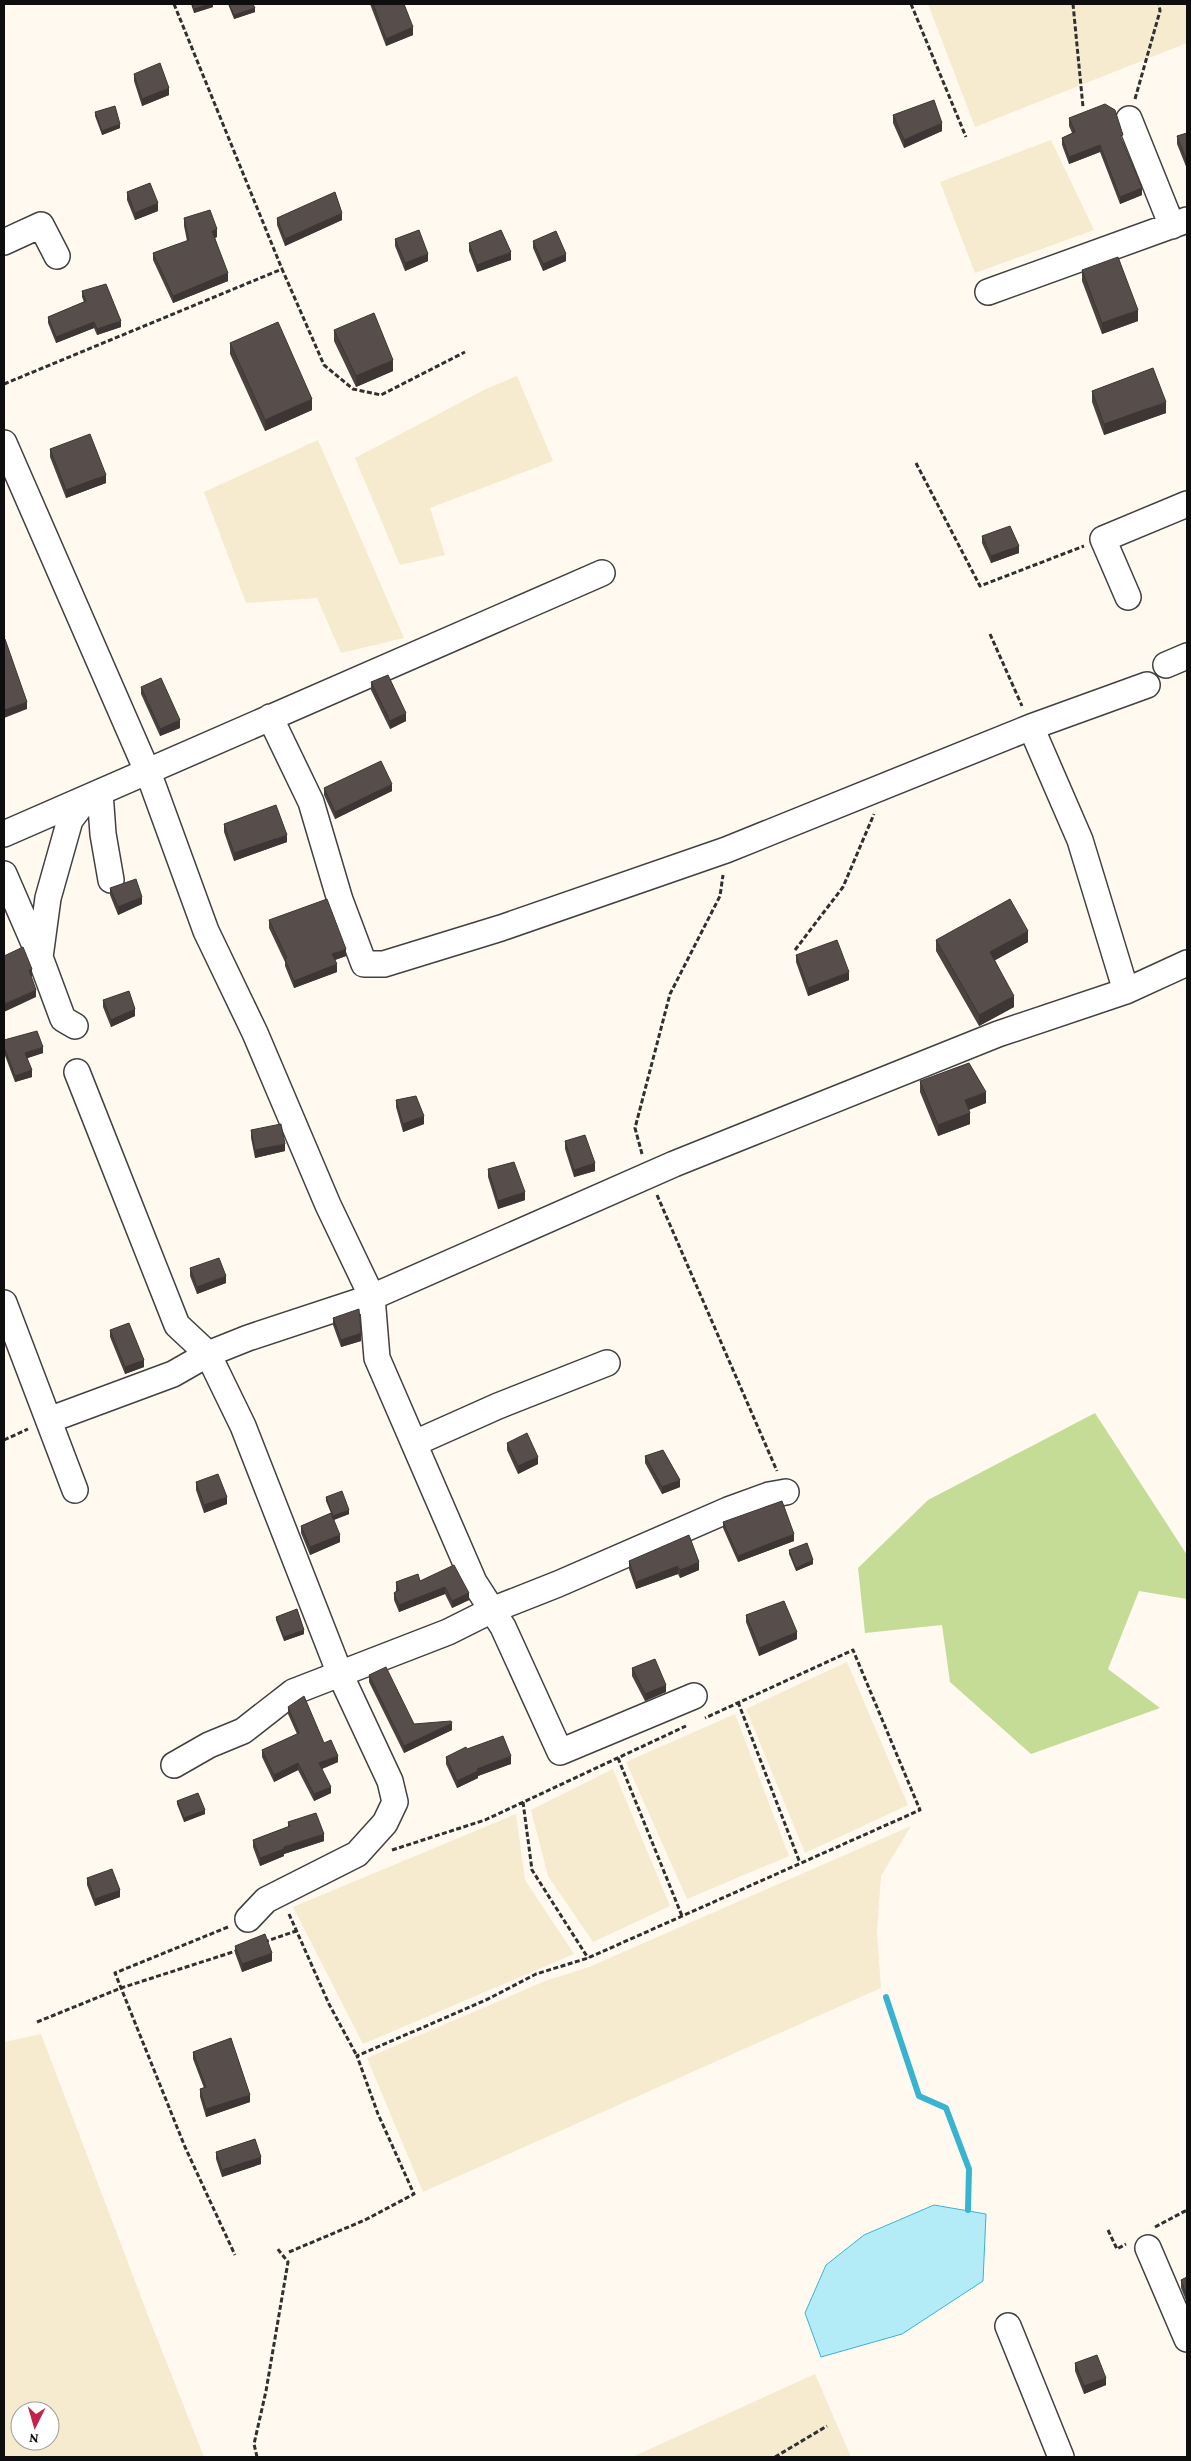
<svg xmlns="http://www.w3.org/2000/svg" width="1191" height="2461" viewBox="0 0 1191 2461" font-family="'Crimson Pro',serif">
<rect width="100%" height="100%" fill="#fff9f0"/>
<path fill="#f6eacf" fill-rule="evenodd" d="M928,4H1187V43L975,127Z
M1051,140L1094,230L975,273L940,182Z
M517,376L553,461L430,508L445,555L400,565L355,458L486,389Z
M318,440L404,638L341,653L317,598L246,603L204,492Z
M847,1662L908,1805L805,1853L746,1709Z
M735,1714L789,1856L687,1899L626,1762Z
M613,1769L670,1906L593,1942L548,1876L531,1810Z
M516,1814L525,1880L574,1954L363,2044L293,1907Z
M911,1826L881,1876L877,1932L881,1988L423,2192L367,2058L545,1981L589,1967Z
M41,2034L149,2318L204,2457H4V2042ZM20,2411H50V2441H20Z
M815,2374L851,2457H632Z"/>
<path fill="#c5dc97" d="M1095,1413L1187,1555V1599L1139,1591L1108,1669L1160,1708L1031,1754L950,1682L942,1625L865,1633L858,1568L928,1500Z"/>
<path fill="#b3ecf7" stroke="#39b4d0" d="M934,2205L986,2214L983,2281L902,2334L821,2357L805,2313L826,2265L864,2235Z"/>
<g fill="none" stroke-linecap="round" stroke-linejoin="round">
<path stroke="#39b4d0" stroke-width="6" d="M886,1997L919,2096L946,2108L969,2169L968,2210"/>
<defs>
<path id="minor" d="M1129,119L1172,226
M4,242L41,225L57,256
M988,292L1187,220
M4,443L151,780L206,931L255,1033L328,1205L372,1297L377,1358L474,1582L503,1627L560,1752L694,1696
M1128,597L1103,539L1187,504
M1166,665L1187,656
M270,717L311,802L340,900L364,964H384L501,928L726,850L1031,727L1147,685
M1031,727L1080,840L1126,991L1187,963
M100,792L103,834L111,880
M4,834L602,573
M4,874L40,957L63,1019L75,1026
M40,957L48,898L70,820L87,798
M77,1072L177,1325L208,1354L243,1426L340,1674L390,1781L395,1802L385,1823L357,1854L266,1900L248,1919
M4,1303L75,1490
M49,1420L173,1374L208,1354L248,1338L372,1297L674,1164L998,1034L1126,991
M415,1443L498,1406L607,1363
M174,1765L209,1745L243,1731L293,1692L448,1632L492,1610L558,1584L728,1510L769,1495L786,1492
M1148,2248L1187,2339
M1008,2326L1061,2457"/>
</defs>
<use href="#minor" stroke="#414141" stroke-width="28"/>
<path stroke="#303030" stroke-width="3" stroke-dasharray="5 2.5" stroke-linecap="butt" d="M174,4L282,269
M911,4L966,137
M1073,4L1083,107
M1135,99L1160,11L1159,4
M4,384L282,269L324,365L353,389L381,395L465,352
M916,463L980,586L1084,546
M990,634L1022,706
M795,950L843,887L874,814
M642,1154L635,1128L670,994L720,896L723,875
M657,1195L777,1471
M4,1440L28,1429
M738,1702L800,1863
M618,1758L682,1916
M523,1802L532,1870L588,1958
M392,1850L485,1820L686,1726
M289,1914L329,2004L357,2056
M228,1927L115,1973L185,2147L235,2255
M264,1942L296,1931
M37,2022L121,1988L239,1950
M1155,2227L1187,2210
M1108,2230L1117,2249L1126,2244
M289,2252L365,2220L414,2194L378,2114L357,2056L488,1999L536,1974L588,1958L920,1810L853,1650L705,1718
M257,2457L254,2444L266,2391L288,2262L277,2248
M775,2457L827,2426"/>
<use href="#minor" stroke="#fff" stroke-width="25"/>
</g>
<path fill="#4b4240" d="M191,4H213V7L194,13Z
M228,4H253L255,12L234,19Z
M370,4H404L413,35L386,46Z
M134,74L169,95L142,106L134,81Z
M95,112L120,128L102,135L95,116Z
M893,115L942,131L904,148L893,123Z
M1069,118L1123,142L1142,195L1120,204L1100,152L1069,164L1062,145V138L1072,133L1069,126Z
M1187,133V169L1177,144V136Z
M127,192L158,211L135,220L127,200Z
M184,218L217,237L215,238L228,281L173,303L153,260V253L187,241L184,226Z
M277,218L342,220L285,246L277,225Z
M395,239L428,261L405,271L395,246Z
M533,241L566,261L543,271L533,248Z
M469,243L511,260L477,272L469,251Z
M1082,270L1138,321L1102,334L1082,281Z
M82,291L121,327L97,335L94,328L56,343L48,323V317L84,302L82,297Z
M334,330L393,371L356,387L334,341Z
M230,343L312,410L265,431L230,354Z
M1092,391L1166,413L1104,435L1092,402Z
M50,449L106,483L66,498L50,457Z
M982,536L1019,553L991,563L982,543Z
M371,682L406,721L390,729L371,690Z
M141,687L180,728L160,736L141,694Z
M324,788L392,791L335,819L324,795Z
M224,824L287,842L234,861L224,832Z
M110,888L142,904L118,915L110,895Z
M269,920L346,956L335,960L337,972L294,988L285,966V962L269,928Z
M936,940L1028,942L995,960L1014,1007L979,1026L936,951Z
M796,955L849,980L808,996L796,962Z
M103,1000L135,1016L111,1027L103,1007Z
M4,1040L43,1053L27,1058L32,1077L15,1082L4,1053Z
M920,1081L986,1103L969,1110L970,1124L938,1136L920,1092Z
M396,1100L424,1124L403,1132L396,1107Z
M251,1130L285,1151L255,1158L251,1138Z
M565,1141L595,1171L574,1177L565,1149Z
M488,1169L525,1200L498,1209L488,1177Z
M190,1268L226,1283L197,1294L190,1276Z
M333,1318L361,1341L341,1347L333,1325Z
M110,1330L144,1367L125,1374L110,1337Z
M507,1443L538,1464L518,1474L507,1450Z
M645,1456L680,1487L662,1494L645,1463Z
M196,1482L227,1504L204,1513L196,1490Z
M326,1497L349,1514L334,1520L340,1542L310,1555L301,1533V1526L331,1513L326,1501Z
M723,1522L794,1541L738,1562L723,1528Z
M789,1550L813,1564L796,1571L789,1554Z
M629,1561L699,1570L680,1578L678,1574L636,1589L629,1569Z
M420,1581L469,1593V1600L452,1608L445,1594L399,1612L394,1600V1593L396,1591V1582Z
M746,1615L797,1639L759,1656L746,1622Z
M276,1617L304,1634L284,1641L276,1620Z
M632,1668L666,1692L645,1701L632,1676Z
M369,1675L414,1724L452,1730L404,1753L369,1682Z
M288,1707L324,1743L338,1762L322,1769L331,1793L314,1801L298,1770L274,1782L262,1757V1750L297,1734L288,1714Z
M467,1749L511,1764L478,1776V1778L457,1788L446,1764V1757Z
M177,1801L205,1814L184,1822L177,1804Z
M288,1822L324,1841L284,1854V1856L260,1866L253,1847V1840L288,1827Z
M87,1878L120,1897L95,1906L87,1885Z
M235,1946L272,1961L242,1972L235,1953Z
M193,2052L250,2102L206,2117L200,2097V2089L204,2088L193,2059Z
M216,2152L261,2164L222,2177L216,2159Z
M1187,2277V2303L1181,2288V2280Z
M1075,2363L1106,2385L1084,2394L1075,2371Z"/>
<path fill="#3d3634" d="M210,4H213V7L194,13V9Z
M255,8V12L234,19V15Z
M413,27V35L386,46V39Z
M169,88V95L142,106V99Z
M942,123V131L904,148V140Z
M120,124V128L102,135V131Z
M1100,145V152L1069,164V157Z
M1142,188V195L1120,204V197Z
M158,203V211L135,220V213Z
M342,213V220L285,246V239Z
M217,229V237L212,239V231Z
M511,252V260L477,272V265Z
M428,254V261L405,271V263Z
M566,254V261L543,271V264Z
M228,273V281L173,303V296Z
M1138,310V321L1102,334V323Z
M121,321V327L97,335V329Z
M94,322V328L56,343V337Z
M393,360V371L356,387V376Z
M312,399V410L265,431V420Z
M1166,402V413L1104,435V424Z
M106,475V483L66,498V490Z
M1019,546V553L991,563V556Z
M27,702V709L4,718V710Z
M406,713V721L390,729V721Z
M180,720V728L160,736V729Z
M392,784V791L335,819V812Z
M287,835V842L234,861V853Z
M142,897V904L118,915V907Z
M1028,931V942L990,963V952Z
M346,949V956L332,961V954Z
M337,964V972L294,988V981Z
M32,969V976L29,977V970Z
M849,972V980L808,996V988Z
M36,990V997L4,1012V1004Z
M1014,996V1007L979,1026V1015Z
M135,1009V1016L111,1027V1020Z
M43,1047V1053L25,1059V1053Z
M32,1070V1077L15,1082V1076Z
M986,1092V1103L965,1111V1100Z
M970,1113V1124L938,1136V1125Z
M424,1116V1124L403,1132V1124Z
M285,1144V1151L255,1158V1150Z
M595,1163V1171L574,1177V1170Z
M525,1192V1200L498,1209V1201Z
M226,1276V1283L197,1294V1287Z
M361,1333V1341L341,1347V1340Z
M144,1360V1367L125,1374V1367Z
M538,1457V1464L518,1474V1466Z
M680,1480V1487L662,1494V1487Z
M227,1497V1504L204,1513V1505Z
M349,1510V1514L333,1520V1516Z
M794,1534V1541L738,1562V1556Z
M340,1535V1542L310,1555V1547Z
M813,1560V1564L796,1571V1568Z
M699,1562V1570L680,1578V1570Z
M678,1566V1574L636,1589V1582Z
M445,1587V1594L399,1612V1605Z
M469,1593V1600L452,1608V1601Z
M304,1630V1634L284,1641V1637Z
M797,1632V1639L759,1656V1648Z
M666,1685V1692L645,1701V1694Z
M452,1723V1730L404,1753V1746Z
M338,1756V1762L319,1770V1763Z
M511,1756V1764L478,1776V1778L457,1788V1781L477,1769Z
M298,1763V1770L274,1782V1775Z
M331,1787V1793L314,1801V1794Z
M205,1810V1814L184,1822V1818Z
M324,1834V1841L284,1854V1856L260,1866V1858L284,1847Z
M120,1890V1897L95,1906V1899Z
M272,1953V1961L242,1972V1964Z
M250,2095V2102L206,2117V2109Z
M261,2157V2164L222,2177V2170Z
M1106,2378V2385L1084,2394V2386Z"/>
<path fill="#574d4a" stroke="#3d3634" d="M192,4H210L194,9Z
M229,4H253L255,8L234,15Z
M373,4H404L413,27L386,39Z
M160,63L169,88L142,99L134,74Z
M934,100L942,123L904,140L893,115Z
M1105,104L1115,110L1123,135L1120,136L1142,188L1120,197L1100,145L1069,157L1062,138L1075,132L1069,118Z
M115,106L120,124L102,131L95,112Z
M1187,133V162L1177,136Z
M150,183L158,203L135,213L127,192Z
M335,192L342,213L285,239L277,218Z
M210,210L217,229L212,231L228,273L173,296L153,253L189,240L184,218Z
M419,230L428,254L405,263L395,239Z
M501,230L511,252L477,265L469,243Z
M556,231L566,254L543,264L533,241Z
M1118,257L1138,310L1102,323L1082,270Z
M106,284L121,321L97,329L94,322L56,337L48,317L86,301L82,291Z
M374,313L393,360L356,376L334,330Z
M278,322L312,399L265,420L230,343Z
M1153,368L1166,402L1104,424L1092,391Z
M90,434L106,475L66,490L50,449Z
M1010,526L1019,546L991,556L982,536Z
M4,639H5L27,702L4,710Z
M388,675L406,713L390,721L371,682Z
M161,678L180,720L160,729L141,687Z
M381,761L392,784L335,812L324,788Z
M276,805L287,835L234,853L224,824Z
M136,879L142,897L118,907L110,888Z
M327,899L346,949L332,954L337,964L294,981L285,959L287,958L269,920Z
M1010,899L1028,931L990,952L1014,996L979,1015L936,940Z
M837,940L849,972L808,988L796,955Z
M23,947L32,969L29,970L36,990L4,1004V956Z
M129,991L135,1009L111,1020L103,1000Z
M37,1031L43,1047L25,1053L32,1070L15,1076L4,1047V1040Z
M969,1063L986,1092L965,1100L970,1113L938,1125L920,1081Z
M416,1096L424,1116L403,1124L396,1100Z
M281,1124L285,1144L255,1150L251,1130Z
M585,1135L595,1163L574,1170L565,1141Z
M514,1162L525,1192L498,1201L488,1169Z
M219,1258L226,1276L197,1287L190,1268Z
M359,1309L361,1333L341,1340L333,1318Z
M129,1323L144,1360L125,1367L110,1330Z
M527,1433L538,1457L518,1466L507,1443Z
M663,1450L680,1480L662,1487L645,1456Z
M218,1474L227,1497L204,1505L196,1482Z
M342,1491L349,1510L333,1516L326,1497Z
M782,1501L794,1534L738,1556L723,1522Z
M331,1513L340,1535L310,1547L301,1526Z
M689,1535L699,1562L680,1570L678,1566L636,1582L629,1561Z
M807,1543L813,1560L796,1568L789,1550Z
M454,1565L469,1593L452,1601L445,1587L399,1605L394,1593L399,1590L396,1582L418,1574L420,1581Z
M784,1601L797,1632L759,1648L746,1615Z
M297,1609L304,1630L284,1637L276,1617Z
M655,1659L666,1685L645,1694L632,1668Z
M386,1667L414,1724L451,1721L452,1723L404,1746L369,1675Z
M304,1696L324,1743L331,1740L338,1756L319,1763L331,1787L314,1794L298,1763L274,1775L262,1750L299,1733L288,1707Z
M503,1736L511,1756L477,1769L478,1771L457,1781L446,1757L466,1747L467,1749Z
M198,1793L205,1810L184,1818L177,1801Z
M316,1813L324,1834L284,1847V1849L260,1858L253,1840L290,1826L288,1822Z
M112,1869L120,1890L95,1899L87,1878Z
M265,1934L272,1953L242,1964L235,1946Z
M231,2038L250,2095L206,2109L200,2089L206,2087L193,2052Z
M255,2139L261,2157L222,2170L216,2152Z
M1187,2277V2296L1181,2280Z
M1097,2355L1106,2378L1084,2386L1075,2363Z"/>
<rect width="1191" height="2461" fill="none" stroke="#0e0e0e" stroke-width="10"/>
<g transform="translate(35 2426) rotate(185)"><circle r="24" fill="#ffffff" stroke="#9f9f9f"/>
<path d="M0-4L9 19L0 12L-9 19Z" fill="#c2234d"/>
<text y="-8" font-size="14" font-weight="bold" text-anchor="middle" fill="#0e0e0e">N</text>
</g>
</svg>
